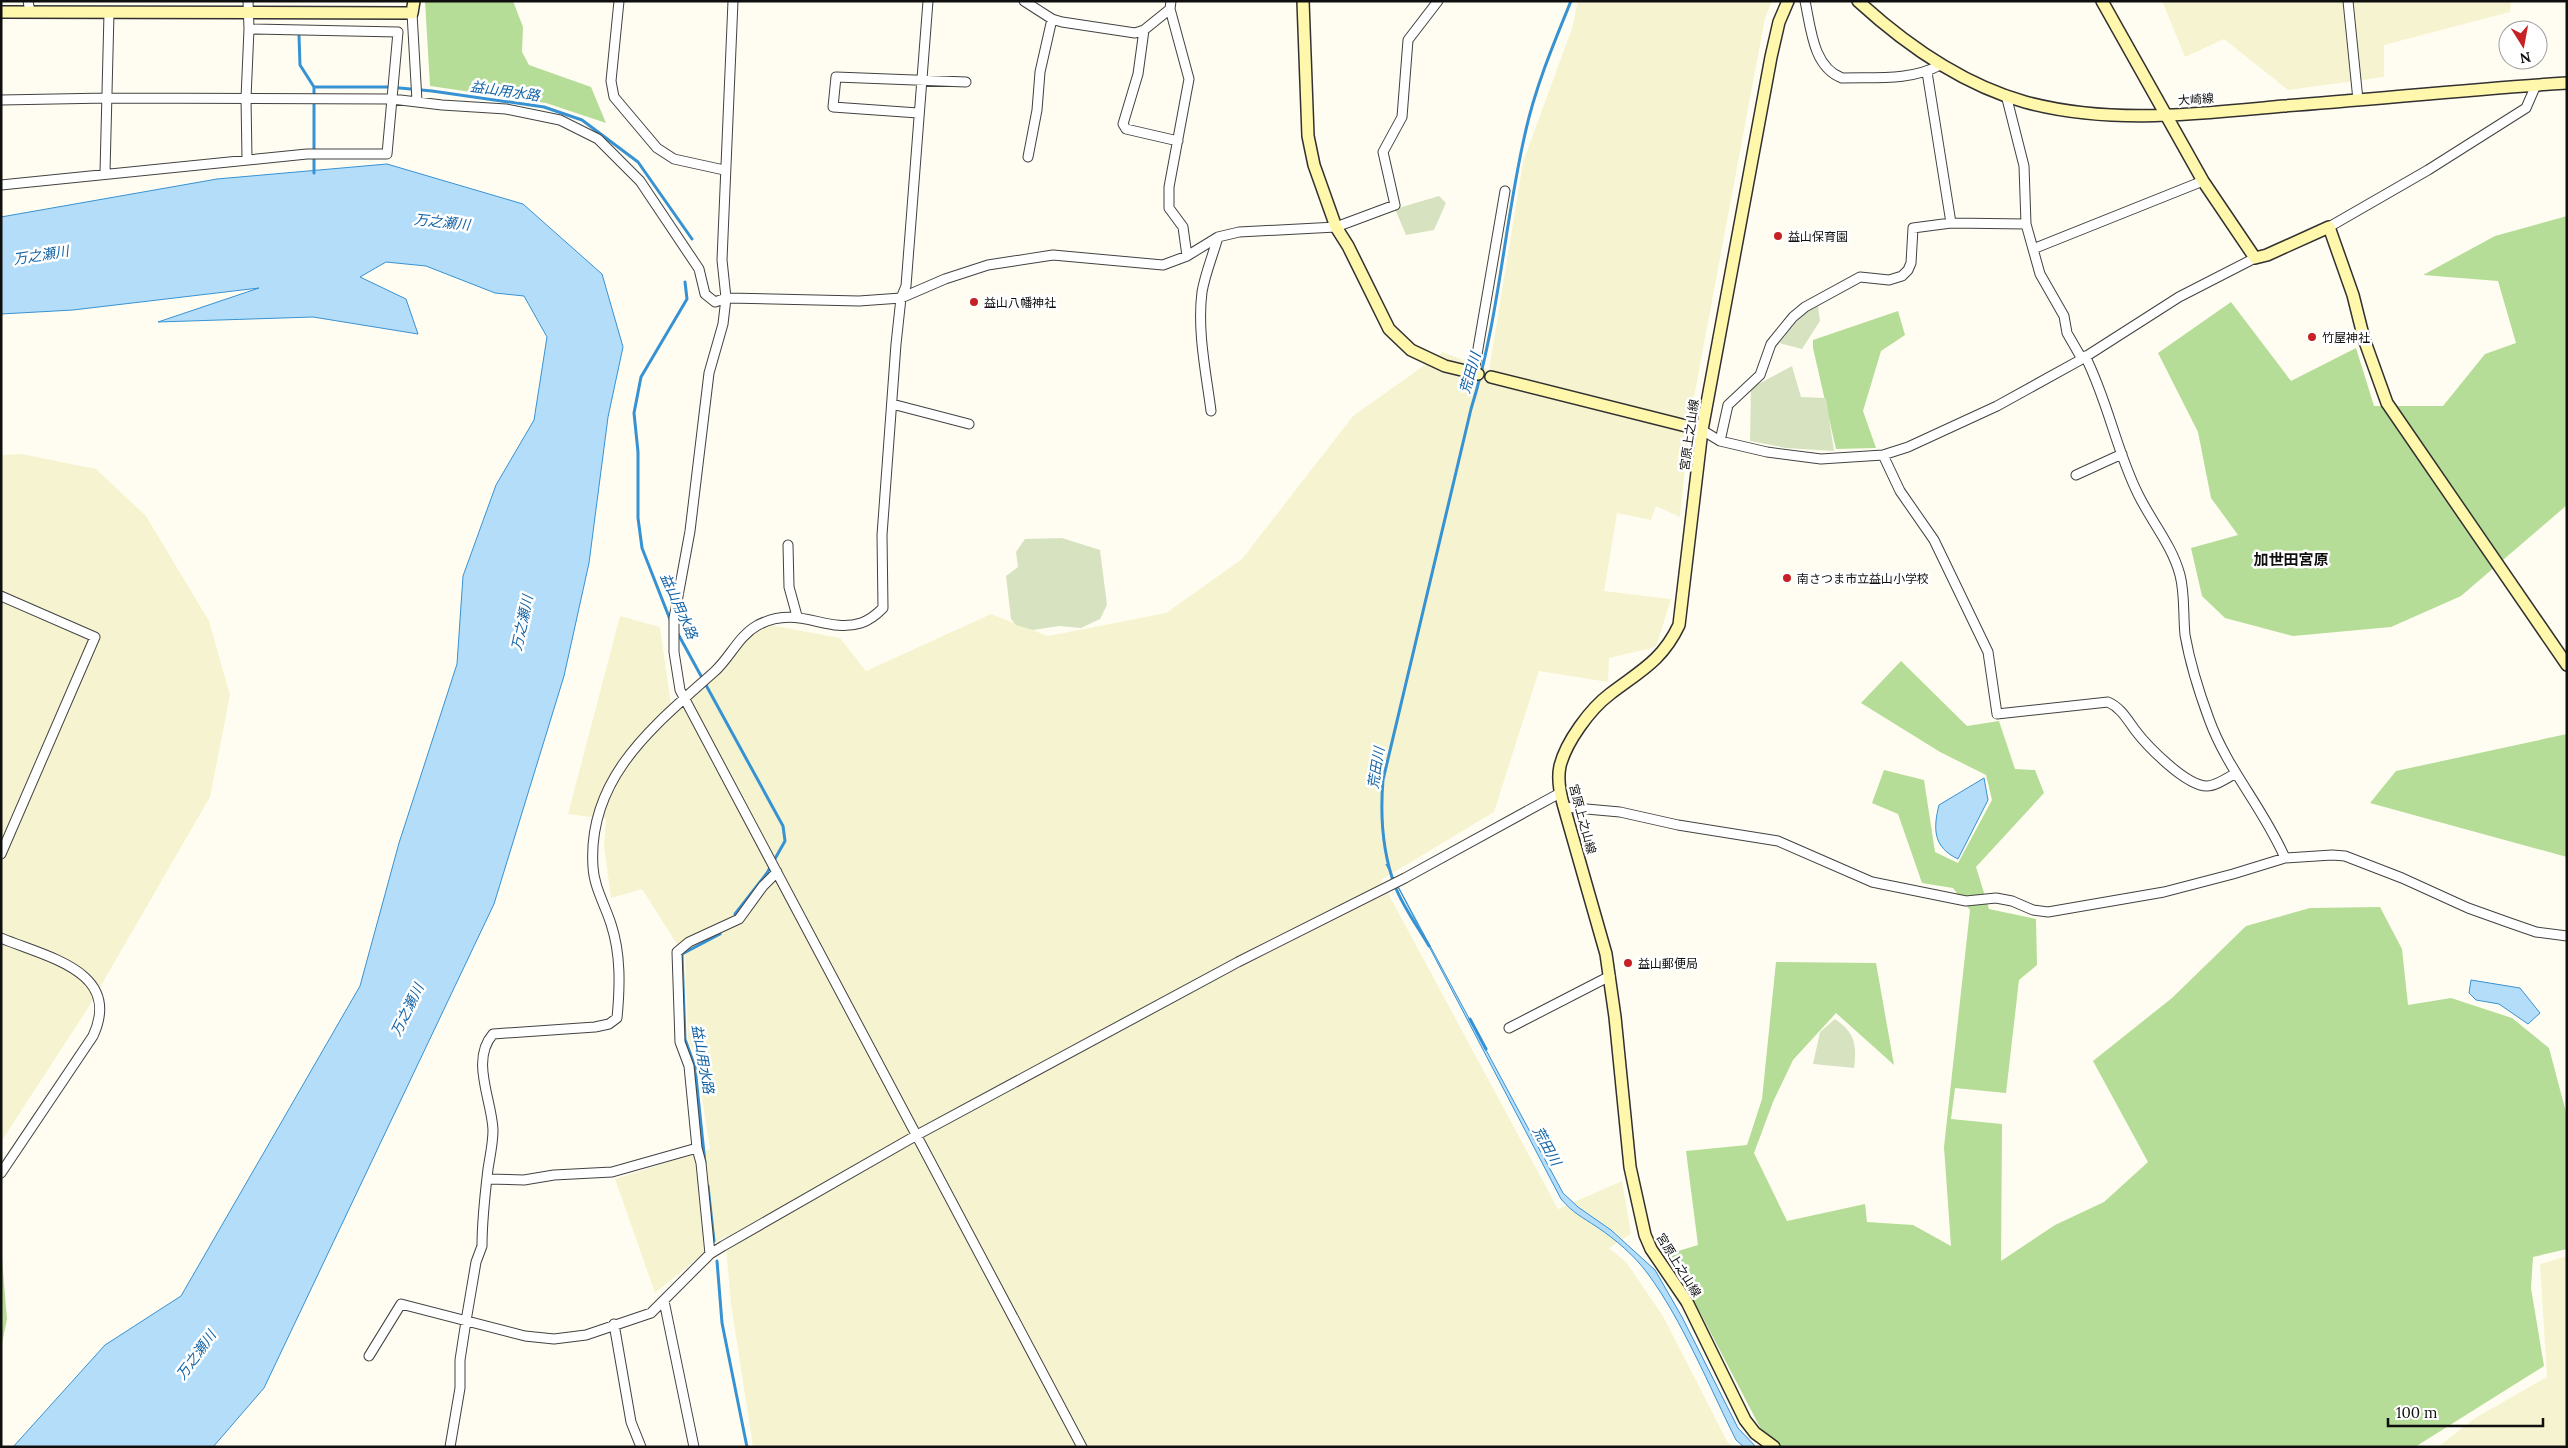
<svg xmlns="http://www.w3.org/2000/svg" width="2568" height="1448" viewBox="0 0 2568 1448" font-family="Lora,'Noto Sans JP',serif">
<rect width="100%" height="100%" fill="#fffdf1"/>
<path fill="#f6f4d0" d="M1578,1H1772L1765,18L1691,413L1680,517L1656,506L1651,520L1617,513L1604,591L1671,599L1656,647L1609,658L1608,682L1539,671L1494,812L1381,880L1558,1209L1622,1181L1631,1234L1609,1248L1626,1262L1663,1316L1727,1441L1733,1447H753L731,1304L725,1236L655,1293L615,1179L710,1149L696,1060L688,1039L685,957L642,889L611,898L604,846L606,819L568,814L620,616L660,627L671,704L765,624L840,638L866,671L991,614L1048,636L1166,613L1242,559L1353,416L1443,352L1489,370L1523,162L1572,28Z
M2162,1H2511L2510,12L2384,45V77L2288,90L2224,39L2185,57Z
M22,454L96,469L146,516L209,621L230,695L210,797L88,1008L1,1142V455Z
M2567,1256V1447H2438L2475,1418L2547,1377L2540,1264Z"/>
<path fill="#b5dd97" d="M425,1H513L523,27L522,52L529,65L591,87L606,123L546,103L430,86Z
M2567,216V505L2461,596L2391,627L2293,636L2225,618L2202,596L2191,548L2238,535L2211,498L2198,432L2158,353L2231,302L2291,381L2356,348L2374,406H2443L2485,354L2516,343L2498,281L2423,275L2495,236Z
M1898,311L1905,335L1881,351L1863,411L1876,448L1836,449L1813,348V340Z
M1901,661L1967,726L1999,721L2015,769L2035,770L2044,793L1976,867L1989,909L2036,919L2037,965L2019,980L2006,1093L1955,1088L1951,1119L2002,1124L2001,1261L2055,1225L2104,1202L2148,1162L2093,1061L2172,998L2246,926L2310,908L2380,907L2402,949L2408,1005L2451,998L2512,1018L2549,1048L2567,1116V1249L2533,1257L2531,1288L2544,1366L2415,1447H1783L1774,1444L1764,1435L1701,1314L1665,1255L1698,1245L1686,1151L1747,1145L1762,1099L1776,962L1876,963L1894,1065L1836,1013L1793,1060L1773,1102L1754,1153L1787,1221L1865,1204L1867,1222L1913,1225L1951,1246L1944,1147L1970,910L1953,888L1922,883L1898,814L1872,803L1884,770L1924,780L1935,852L1958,863L1992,800L1986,775L1940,752L1861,703Z
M2567,734V857L2370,803L2396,771Z
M1,1247L7,1319L1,1348Z"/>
<path fill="#d7e3c0" d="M1439,196L1446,203L1434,230L1406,235L1395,209Z
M1818,306L1820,321L1802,349L1779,343L1806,311Z
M1792,366L1801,397L1826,398L1834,451L1786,448L1750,441L1751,388Z
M1062,538L1100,550L1107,605L1100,619L1081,628L1059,626L1033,630L1016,625L1011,619L1006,576L1018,567L1016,552L1025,539Z
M1835,1019C1855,1033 1857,1044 1854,1068L1813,1064L1820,1032Z"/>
<path fill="#b4ddf9" stroke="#3792d3" d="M387,164L523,204L602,274L623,347L608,417L589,563L564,676L494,904L264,1388L213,1447H13L105,1345L181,1296L360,986L399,843L457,664L463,576L496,485L534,420L547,337L524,296L495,293L426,266L386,262L360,277L406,299L418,334L313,317L158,322L259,288L73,310L1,314V217L217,179Z
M1984,778L1988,800L1958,859C1933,847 1933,829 1939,805Z
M1386,864L1563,1193L1578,1207L1611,1230L1655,1270L1682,1317L1738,1428L1756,1447H1744L1736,1440C1710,1388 1682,1320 1648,1274C1635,1256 1615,1239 1597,1227C1582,1217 1573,1213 1561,1199Z
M2471,980L2520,988L2540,1013L2528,1024L2499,1004L2476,1000L2469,993Z"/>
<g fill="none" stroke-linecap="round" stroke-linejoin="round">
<path stroke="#3792d3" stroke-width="3" d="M299,36L300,65L314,87
M314,87H389L432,91L544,107L582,120L638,162L692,239
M314,173V87
M671,622L642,548L638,518V452L634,413L641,377L687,299L685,282
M677,632L783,826L785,841L767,873L735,914
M1429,946C1418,927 1403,907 1395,886C1382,851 1380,816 1383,780L1471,409C1499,320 1504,225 1525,134C1535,88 1553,45 1571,1
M1470,1019L1486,1049
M705,1163L695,1067L685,1039L682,954L720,934
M708,1186L714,1241
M717,1261L722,1323L747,1447"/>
<defs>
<path id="street" d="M28,1L30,12
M619,1L611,81L614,97L657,148L674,159L724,170
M733,1L722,260L726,298L723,324L709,373L690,531L674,618V652L680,690L1082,1447
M1024,1L1052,19L1062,22L1135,33L1144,30L1170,9L1171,1
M1805,1C1811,29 1813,67 1842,78C1874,77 1911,81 1940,65
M2348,1L2358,100
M1170,9L1189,79L1169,187V208L1183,227L1187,256
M412,13L417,101
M1144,30L1138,74L1123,124L1126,129L1178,141
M1927,72L1951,223
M2006,95L2024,166L2026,224L2040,274L2064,316L2067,333L2082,359
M1,100L108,98L392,99L442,105L506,109L560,120L598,139L640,181L699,269L705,294L715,302L726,298L859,301L901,298L945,279L988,265L1053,255L1163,265L1187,256L1218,237L1239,232L1336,227L1395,205L1383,152L1402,117L1408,40L1438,1
M918,113L833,107L836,77L966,82
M1028,157L1037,110L1040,72L1052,19
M247,159L246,98L249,29
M105,172L109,13
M1,185L307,154H387L398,32L249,29L248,1
M2329,227L2428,170L2526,108L2536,85
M2033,249L2203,181
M2085,356C2108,401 2116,450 2138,494C2151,521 2172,545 2180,575C2185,594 2183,615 2185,635C2190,663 2199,692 2209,719C2227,769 2264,809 2285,858
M1474,372L1505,191
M892,404L969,424
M1211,411C1206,372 1197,331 1202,292C1205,274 1213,255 1218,237
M1702,430L1720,441L1767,452L1821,459L1883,455L1908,447L1997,406L2082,359L2179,297L2255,258
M1720,441L1728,405L1760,375L1771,344L1793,317L1805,307L1860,277L1889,280L1902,276L1908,270L1911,263L1913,228L1951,223L2026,224
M1883,455L1900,491L1934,540L1988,652L1997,714L2108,702C2120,707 2127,719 2135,730C2147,746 2186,786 2207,786C2216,786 2227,778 2236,773
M2076,475L2122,454
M788,545L789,587L797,616
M1,596L95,637L1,854
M1564,807L1620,812L1678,825L1778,841L1872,882L1966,901L1996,898L2012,901L2033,910L2048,912L2164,892L2233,874L2285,858L2332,855L2345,856L2402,878L2468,908L2510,923L2536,932L2567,936
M1,938C46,957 123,971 93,1036L1,1173
M1509,1028L1610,976
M697,1148L701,1163L710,1254
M487,1179L524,1180L554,1175L612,1172L697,1148L689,1066L680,1042L677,952L689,942L739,919L763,886L777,872
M664,1301L694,1447
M614,1324L631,1422L641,1447
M369,1356L401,1304L525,1336L554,1339L586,1335L651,1313L710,1254L723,1246L917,1135L1238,962L1405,878L1560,793
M450,1447L460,1388V1360L466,1321L476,1262L482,1246C482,1220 485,1194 488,1169C490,1156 493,1143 493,1130C492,1100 470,1060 493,1034L595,1027L609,1024L617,1018C620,987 621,954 611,924C605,905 594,887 593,867C587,777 655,725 714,672C730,658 738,636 758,625C799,604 826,634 861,623C870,620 877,614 883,608L882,535L896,344L901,298L906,286L928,1"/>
<path id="secondary" d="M1303,1L1308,136L1314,165L1336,227L1348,246L1389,329L1411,350L1445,366L1478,374
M1858,1C1906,45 1961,84 2025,102C2110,125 2198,114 2284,106C2378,99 2472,89 2567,83
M2102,1L2203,181L2255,258L2267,255L2329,227L2353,295L2364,339L2387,403L2567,665
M1,12L412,13L414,1
M1491,377L1702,430
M1774,1447L1755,1433L1745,1420L1687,1302L1651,1249L1645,1235L1630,1167L1615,1017L1606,954L1564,807C1560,794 1557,780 1560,766C1566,742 1590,709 1610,694C1640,671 1662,661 1679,625L1702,430L1771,57L1779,22L1788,1"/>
</defs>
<use href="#street" stroke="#424242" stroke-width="11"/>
<use href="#secondary" stroke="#313131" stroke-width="14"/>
<use href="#street" stroke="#fff" stroke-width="9"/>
<use href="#secondary" stroke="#fff7ac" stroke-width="11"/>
</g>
<g fill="#c62125" stroke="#fff" stroke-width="2">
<circle cx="1778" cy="236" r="5"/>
<circle cx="974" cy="302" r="5"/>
<circle cx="2312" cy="337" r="5"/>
<circle cx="1787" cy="578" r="5"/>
<circle cx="1628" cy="963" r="5"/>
</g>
<g text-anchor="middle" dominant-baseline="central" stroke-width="5" stroke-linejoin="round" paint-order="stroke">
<g font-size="12" fill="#0f0f0f" stroke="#fff">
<text transform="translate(2196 99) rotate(-4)">大崎線</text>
<text transform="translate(1689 435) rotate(-82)">宮原上之山線</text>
<text transform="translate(1583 819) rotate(75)">宮原上之山線</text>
<text transform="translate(1679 1265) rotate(58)">宮原上之山線</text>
</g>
<g font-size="12" fill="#0f0f0f" stroke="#fff" text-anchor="start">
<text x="1788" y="236">益山保育園</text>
<text x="984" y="302">益山八幡神社</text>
<text x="2322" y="337">竹屋神社</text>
<text x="1797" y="578">南さつま市立益山小学校</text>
<text x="1638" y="963">益山郵便局</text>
</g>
<g font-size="14" font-style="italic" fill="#1263a7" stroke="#fff">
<text transform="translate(505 91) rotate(8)">益山用水路</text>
<text transform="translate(442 222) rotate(6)">万之瀬川</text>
<text transform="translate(41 255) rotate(-9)">万之瀬川</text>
<text transform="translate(1470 373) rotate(-74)">荒田川</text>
<text transform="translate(679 606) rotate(66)">益山用水路</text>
<text transform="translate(522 623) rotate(-78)">万之瀬川</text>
<text transform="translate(1376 768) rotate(-81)">荒田川</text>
<text transform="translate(407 1010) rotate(-64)">万之瀬川</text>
<text transform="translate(703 1059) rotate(80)">益山用水路</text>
<text transform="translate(1547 1146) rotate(61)">荒田川</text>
<text transform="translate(196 1355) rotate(-54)">万之瀬川</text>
</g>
<g font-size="15" font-weight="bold" fill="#0f0f0f" stroke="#fff">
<text x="2291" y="559">加世田宮原</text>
</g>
</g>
<rect width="2568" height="1448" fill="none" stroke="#0f0f0f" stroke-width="5"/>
<g transform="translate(2523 45) rotate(169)"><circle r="24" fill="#ffffff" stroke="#9f9f9f"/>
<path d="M0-4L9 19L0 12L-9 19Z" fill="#c62125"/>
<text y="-8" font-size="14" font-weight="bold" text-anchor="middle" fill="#0f0f0f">N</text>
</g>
<path d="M2388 1418v8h155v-8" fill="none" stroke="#0f0f0f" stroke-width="2.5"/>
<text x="2396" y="1418" font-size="15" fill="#0f0f0f" stroke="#ffffff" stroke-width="4" paint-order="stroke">100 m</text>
</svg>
